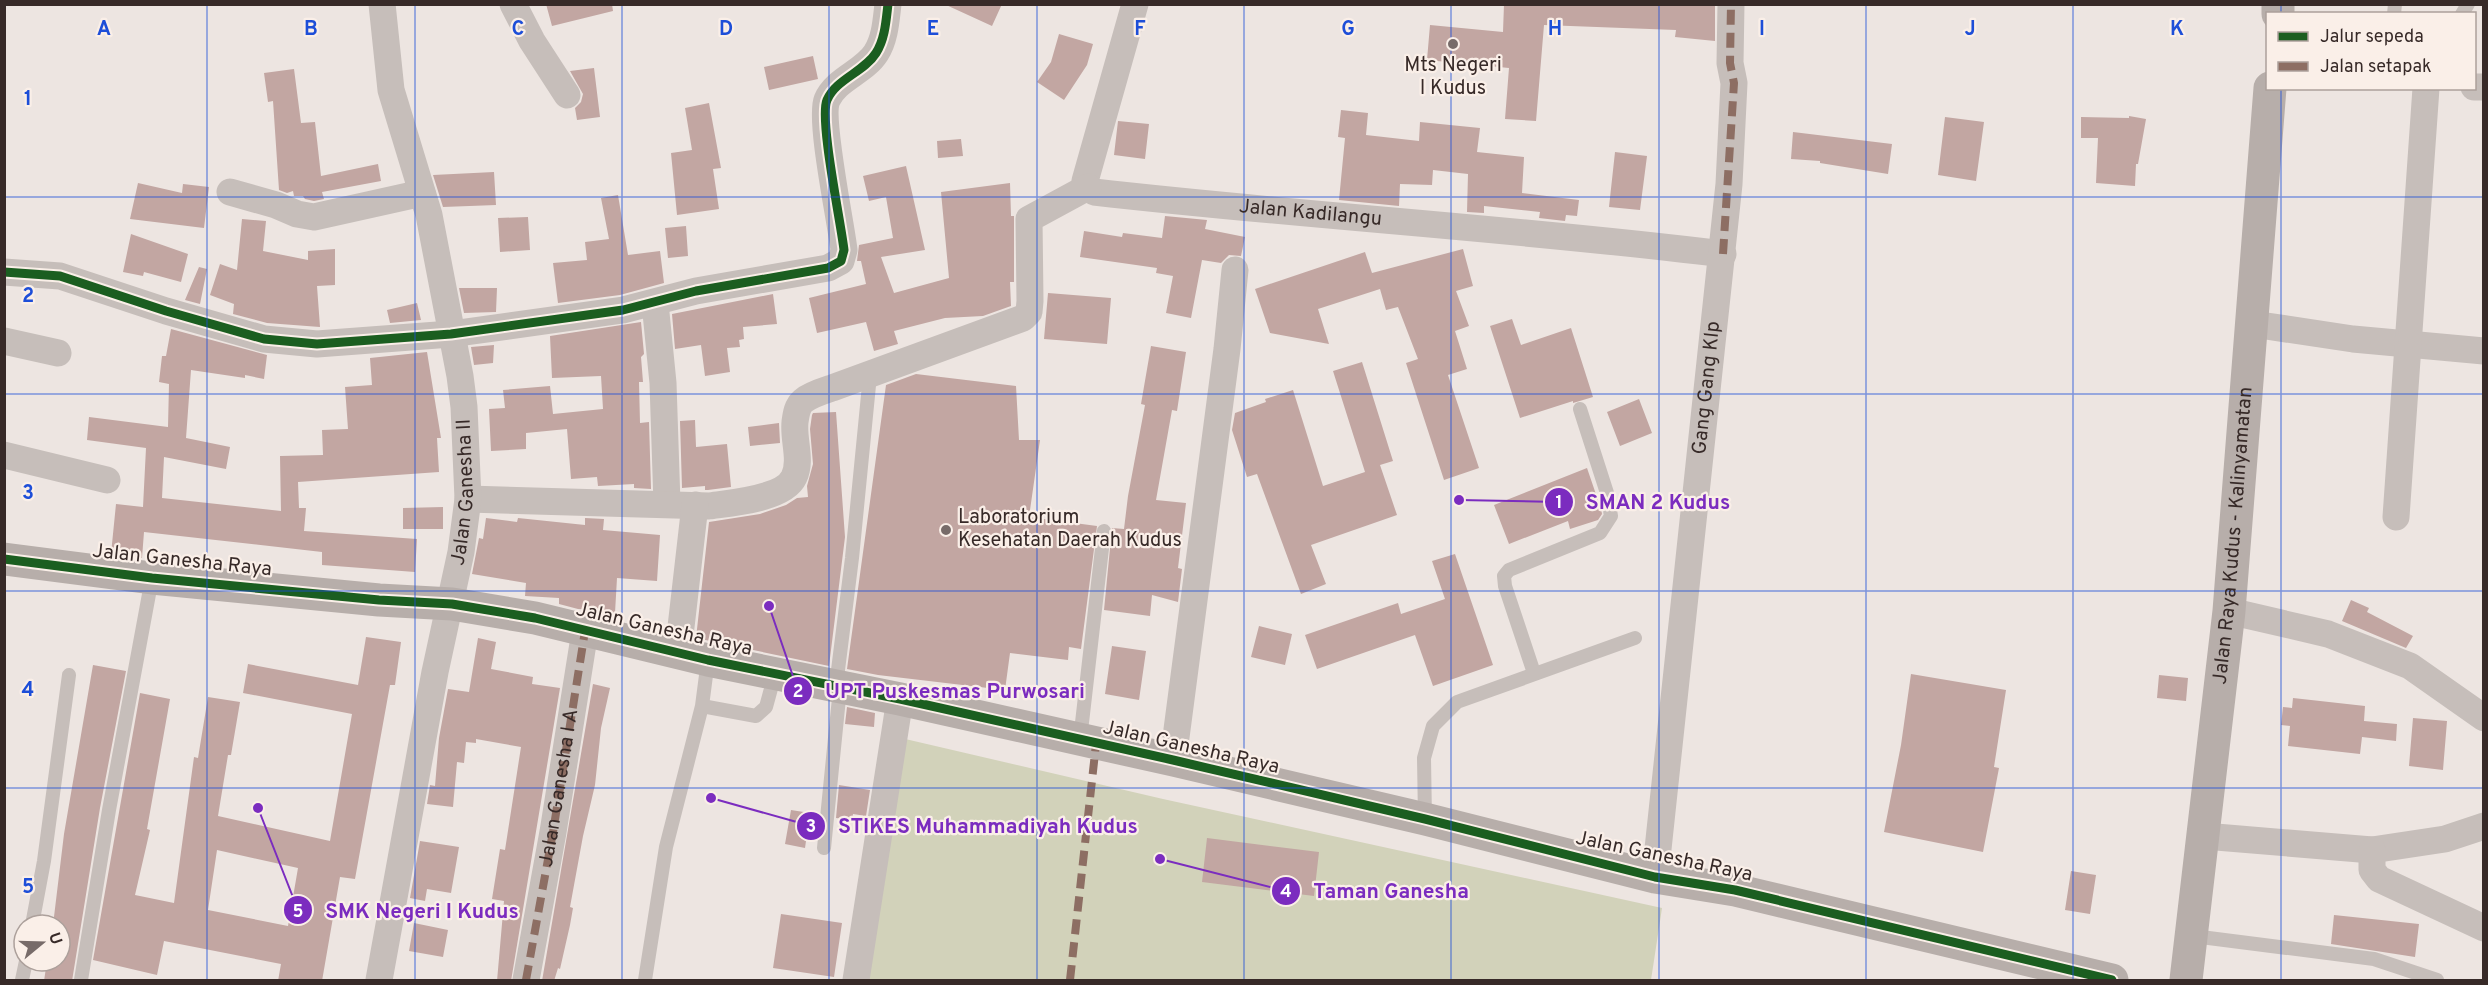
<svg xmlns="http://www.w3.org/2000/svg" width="2488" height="985" viewBox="0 0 2488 985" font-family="Overpass,sans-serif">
<rect width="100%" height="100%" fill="#ede5e1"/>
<path fill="#d2d2ba" d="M901,738L1163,799L1662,908L1651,980H867Z"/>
<path fill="#c2a6a2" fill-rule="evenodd" d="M546,4H612L613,11L552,26Z
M944,4H1002L992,26Z
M1504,4H1715V41L1675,37L1676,30L1544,25L1536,121L1505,119L1509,68L1427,60L1430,25L1503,32Z
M1059,34L1093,44L1087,65L1064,100L1037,82L1051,62Z
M813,56L818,79L769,90L764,67Z
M594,68L600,117L577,120L575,108L581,102L583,94L570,71Z
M294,69L301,123L315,122L321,176L378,164L381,181L322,192L324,199L314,201L305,199L303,196H294L293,191L287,193L279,190L273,101L268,102L264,73Z
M709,103L721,168L713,169L719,209L677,215L671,153L692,150L685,108Z
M1341,110L1368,113L1366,135L1419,141L1420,122L1480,128L1477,152L1524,157L1522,193L1579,200L1577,216L1566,215L1565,221L1539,218L1540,212L1484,206V213L1467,212L1468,174L1433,170L1432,185L1400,184L1399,206L1339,200L1345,138L1338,137Z
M2129,116L2146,119L2138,164H2136L2135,186L2096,183L2098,138H2081V117L2129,118Z
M1945,117L1984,122L1976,181L1938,175Z
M1118,121L1149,124L1145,159L1114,155Z
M1793,132L1892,144L1888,174L1820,163V161L1791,159Z
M961,139L963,156L938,158L937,141Z
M1615,152L1647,156L1640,210L1609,207Z
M906,166L925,250L881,257L894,293L949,278L941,192L1010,183L1011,216H1014V282H1010L1011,306L983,316L945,318L894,331L898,344L874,351L866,322L817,333L809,298L866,284L861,261H857L859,245L893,238L886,197L869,201L863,176Z
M494,172L496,205L443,207L433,175Z
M138,183L182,193L183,184L209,187L204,228L130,219Z
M618,195L628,255L660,251L664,283L620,295L558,303L553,263L587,260L585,242L609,239L601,198Z
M1165,216L1207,220L1205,229L1245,237L1241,256L1229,255L1221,263L1202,260L1191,318L1166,313L1173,276L1156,273L1157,268L1080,257L1084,231L1122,237L1123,233L1162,238Z
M528,217L530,250L500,252L498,218Z
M242,219L266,221L263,251L308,260V251L335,249V285L317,286L320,327L267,323L233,314L234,304L210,295L220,264L237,270Z
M686,226L688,256L668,258L665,228Z
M131,234L188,254L181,282L144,272L143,276L123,272Z
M1463,249L1473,286L1456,291L1469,326L1455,331L1467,369L1448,375L1479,468L1444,480L1406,363L1418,359L1398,307L1386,310L1380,289L1318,309L1329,344L1270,333L1255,289L1365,252L1372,273Z
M199,267L207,269L200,304L185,300Z
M459,288H497L496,312L464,313Z
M1048,293L1111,298L1107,344L1044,339Z
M773,294L777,324L743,327L744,339L739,340L740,347L727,348L730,372L705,376L701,345L675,349L672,314Z
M417,303L421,320L390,323L387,310Z
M1512,319L1521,345L1571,328L1593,397L1573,403V401L1520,418L1490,326Z
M641,322L644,354L641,357L643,382H639L640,423L649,422L651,489L634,488V484L598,486L597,477L571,479L567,429L526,433V449L491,451L489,409L505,408L503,390L550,386L553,414L603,409L601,376L552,378L550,336Z
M171,329L267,355L264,379L245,375V378L191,370L186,438L230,447L226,469L164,457L162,498L281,511L280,456L323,455L322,430L348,429L345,387L372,385L370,358L427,352L441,438H437L439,472L298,482L299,508H306L304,531L417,539L415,572L322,565V552L144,532L142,558L111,554L116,504L143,507L146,448L87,440L89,417L168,427L169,384L159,382L162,356H166Z
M494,345L493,363L474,365L471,347Z
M1151,346L1186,352L1177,411L1172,410L1156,500L1186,503L1178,568L1182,569L1178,602L1152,595L1150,616L1104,610L1112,528L1124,529L1128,496L1145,405L1141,404Z
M1362,362L1393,461L1380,465L1397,515L1311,545L1326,584L1301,594L1257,474L1247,477L1232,430L1235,413L1266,402L1265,399L1293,390L1323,486L1365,472L1333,371Z
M916,374L1016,386L1019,440H1040L1029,517L1097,526L1081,649L1069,647L1068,660L1010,653L1005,690L878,675L847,669L886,385Z
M1639,399L1652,433L1620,446L1607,412Z
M836,412L845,537L829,666L696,638L709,522L760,514L786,505L797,498L808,497L807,486L813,464L810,429L812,415L813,413Z
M695,420L696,447L727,444L731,487L708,490H705V486L682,488L680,421Z
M779,423L780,443L750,446L748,427Z
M1587,468L1601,509L1602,514L1598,520L1570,529L1568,521L1509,544L1494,505Z
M443,507V529H403V508Z
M486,518L517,522L518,518L585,525V518L604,519L603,530L660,535L657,581L617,578L615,613L595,612V610L578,609L559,604V598L525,596L526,583L472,574L479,538L483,539Z
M1455,554L1493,665L1433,686L1415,635L1317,669L1305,635L1398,603L1401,614L1445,599L1432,561Z
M2351,600L2369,608L2367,612L2413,636L2406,648L2342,621Z
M1259,626L1292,634L1285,665L1251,657Z
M366,637L401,642L395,685H390L355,879L340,877L322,981H278L281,964L164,941L157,975L93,960L140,693L170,699L147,829L150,830L135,895L174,903L194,757L198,758L208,697L240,702L231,755H228L218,816L330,841L352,714L243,693L248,664L358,685ZM217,850L298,868L288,926L208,910Z
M478,638L496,642L491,669L533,677L532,684L560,688L511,981H497L504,901L492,899L500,849L505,850L521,747L476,739V743L466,742L464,763L457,762L453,807L427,804L430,785L435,786L439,738L448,689L469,692Z
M1112,646L1146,651L1139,700L1105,694Z
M93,665L126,671L100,808L72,981H44L47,961H60V925H53L64,834Z
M1911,674L2006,690L1994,767L1999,768L1983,852L1884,832L1901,745Z
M2159,675L2188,678L2186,701L2157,698Z
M593,684L610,688L601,728L595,785L583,836L570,907L573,908L570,925L560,969L558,968L554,981H542Z
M2293,698L2365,706L2364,721L2397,724L2396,741L2362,737L2360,754L2288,746L2290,726L2281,725L2283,707L2292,708Z
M847,707L875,713L874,727L845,724Z
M2413,718L2447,721L2443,770L2409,766Z
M839,785L870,790L866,816L853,814L852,820L836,818Z
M791,810L810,813L805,848L785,844Z
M1207,838L1319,852L1314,896L1202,882Z
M420,841L459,847L451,893L427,889L425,901L410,898Z
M2071,871L2096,875L2090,914L2065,910Z
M781,914L842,923L834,977L773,968Z
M2334,915L2419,924L2415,957L2331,944Z
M414,923L448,930L443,957L409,951Z"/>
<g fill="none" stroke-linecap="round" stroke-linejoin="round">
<path stroke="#c6beba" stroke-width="14" d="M2394,14L2395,4
M2462,14L2468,4
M1534,673L1505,586L1504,576L1509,570L1600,533L1611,516L1607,493L1580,409
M836,686L852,558L870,375
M702,706L756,716L766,707L775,674
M1080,740L1104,531
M1425,819L1424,758L1433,726L1457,702L1635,638
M824,848L840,688
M32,925L44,861L69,675
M2193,936L2374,959L2437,980
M22,980L26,961
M81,980L109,810L152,578
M645,980L666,847L702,706L708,660"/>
<g stroke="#c6beba" stroke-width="27">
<path d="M513,4L532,41L567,95"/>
<path id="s1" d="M1135,4L1085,181L1088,187L1094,192C1303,216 1514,228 1723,254"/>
<path d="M2474,87H2484"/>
<path d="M230,192L276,205L297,214L314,217L422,193"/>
<path d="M4,272L60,276L166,311L264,339L317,344L451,334L623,310L696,291L828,268L841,261L844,250C841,223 819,119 827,100C836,79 864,72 876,53C885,39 886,21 888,4"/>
<path d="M655,303L663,383L667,504"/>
<path d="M2253,324L2353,339L2484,351"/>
<path d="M4,341L58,353"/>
<path d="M4,455L107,480"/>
<path d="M468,499L709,506C730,503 784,499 794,477C802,460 793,440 795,422C796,415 797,406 803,401C810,395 823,391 832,388L1023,318L1029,312L1030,301L1029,219L1088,187"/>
<path d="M2396,517L2426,88"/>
<path d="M2229,611L2328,634L2410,666L2484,718"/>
<path d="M678,653L695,505"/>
<path d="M1173,760L1227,349L1235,270"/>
<path d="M2204,836L2372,850L2445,839L2484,826"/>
<path d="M2372,850V870L2379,879L2484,928"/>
<path id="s2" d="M1655,877L1729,184L1734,83L1730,63L1731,4"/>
<path id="s3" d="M379,980L435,672L461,552L468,499L464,407L460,376L429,215L391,90L382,4"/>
<path id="s4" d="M526,980L553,832L585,631"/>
<path d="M856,980L900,699"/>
</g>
<g stroke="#b7aeaa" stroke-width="33">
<path d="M2278,14V4"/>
<path d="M4,559L152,578L379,600L452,604L535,618L708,660L900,699L1173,760L1425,819L1655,877L1735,890L2112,980"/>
<path id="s5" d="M2186,980L2229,611L2270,88"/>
</g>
<path stroke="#8d6e63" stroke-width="8" stroke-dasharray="15 8" stroke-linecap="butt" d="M1723,254L1734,83L1730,63L1731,4
M526,980L553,832L585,631
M1070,980L1096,744"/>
<defs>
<path id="cycleway" d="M4,272L60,276L166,311L264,339L317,344L451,334L623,310L696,291L828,268L841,261L844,250C841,223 819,119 827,100C836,79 864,72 876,53C885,39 886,21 888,4
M4,559L152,578L379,600L452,604L535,618L708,660L900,699L1173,760L1425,819L1655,877L1735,890L2112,980"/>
</defs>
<use href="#cycleway" stroke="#faefe8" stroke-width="13"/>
<use href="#cycleway" stroke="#1b5e20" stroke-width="9"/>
</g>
<path fill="none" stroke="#1d4ed8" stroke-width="1.5" stroke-opacity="0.55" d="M207,4V980M415,4V980M622,4V980M829,4V980M1037,4V980M1244,4V980M1451,4V980M1659,4V980M1866,4V980M2073,4V980M2281,4V14M2281,88V980M4,197H2484M4,394H2484M4,591H2484M4,788H2484"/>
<g fill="#776b69" stroke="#faefe8" stroke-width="2">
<circle cx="1453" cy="44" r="6"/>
<circle cx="946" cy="530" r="6"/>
</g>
<g text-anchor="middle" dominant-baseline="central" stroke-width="4.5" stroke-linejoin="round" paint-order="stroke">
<g font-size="20" fill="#372a28" stroke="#faefe8">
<text x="1453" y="66">Mts Negeri<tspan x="1453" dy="23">I Kudus</tspan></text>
<text x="958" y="518" text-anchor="start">Laboratorium<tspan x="958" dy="23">Kesehatan Daerah Kudus</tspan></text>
</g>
<g font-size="20" fill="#372a28" stroke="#faefe8">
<text stroke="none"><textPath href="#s1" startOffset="416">Jalan Kadilangu</textPath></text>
<text stroke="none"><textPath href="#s2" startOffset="492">Gang Gang Klp</textPath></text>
<text stroke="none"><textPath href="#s3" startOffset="496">Jalan Ganesha II</textPath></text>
<text stroke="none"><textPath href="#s5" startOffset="447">Jalan Raya Kudus - Kalinyamatan</textPath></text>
<text transform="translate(182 561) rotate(6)">Jalan Ganesha Raya</text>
<text transform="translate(664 630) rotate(13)">Jalan Ganesha Raya</text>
<text transform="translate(1191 748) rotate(13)">Jalan Ganesha Raya</text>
<text stroke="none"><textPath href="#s4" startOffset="195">Jalan Ganesha I A</textPath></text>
<text transform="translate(1664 857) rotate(12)">Jalan Ganesha Raya</text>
</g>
</g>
<g font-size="20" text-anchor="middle" font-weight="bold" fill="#1d4ed8" stroke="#faefe8" stroke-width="4.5" stroke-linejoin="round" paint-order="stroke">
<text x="104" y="35">A</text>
<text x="311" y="35">B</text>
<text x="518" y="35">C</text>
<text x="726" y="35">D</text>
<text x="933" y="35">E</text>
<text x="1140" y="35">F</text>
<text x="1348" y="35">G</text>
<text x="1555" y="35">H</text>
<text x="1762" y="35">I</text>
<text x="1970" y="35">J</text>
<text x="2177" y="35">K</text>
<text x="28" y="105">1</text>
<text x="28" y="302">2</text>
<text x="28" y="499">3</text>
<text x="28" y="696">4</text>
<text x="28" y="893">5</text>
</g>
<path fill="none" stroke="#7b2cbf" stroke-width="2" d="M1459 500L1559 502M769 606L798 691M711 798L811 826M1160 859L1286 891M258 808L298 910"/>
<g fill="#7b2cbf" stroke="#faefe8" stroke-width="2">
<circle cx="1459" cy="500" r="6"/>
<circle cx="769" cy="606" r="6"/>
<circle cx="711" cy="798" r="6"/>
<circle cx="1160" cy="859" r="6"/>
<circle cx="258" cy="808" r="6"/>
<circle cx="1559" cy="502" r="15"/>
<circle cx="798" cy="691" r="15"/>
<circle cx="811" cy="826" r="15"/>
<circle cx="1286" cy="891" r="15"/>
<circle cx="298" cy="910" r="15"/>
</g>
<g font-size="18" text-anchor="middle" font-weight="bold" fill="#fff">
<text x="1559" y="508">1</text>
<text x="798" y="697">2</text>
<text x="811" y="832">3</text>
<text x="1286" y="897">4</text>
<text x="298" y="917">5</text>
</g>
<g font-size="21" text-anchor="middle" font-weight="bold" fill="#7b2cbf" stroke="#faefe8" stroke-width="4.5" stroke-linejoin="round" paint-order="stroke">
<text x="1658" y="509">SMAN 2 Kudus</text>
<text x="955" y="698">UPT Puskesmas Purwosari</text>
<text x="988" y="833">STIKES Muhammadiyah Kudus</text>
<text x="1391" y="898">Taman Ganesha</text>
<text x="422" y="918">SMK Negeri I Kudus</text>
</g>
<rect width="2488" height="985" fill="none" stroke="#372a28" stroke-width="12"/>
<rect x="2266" y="12" width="210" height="78" fill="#faefe8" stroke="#aca09b" stroke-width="1.5"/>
<rect x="2278" y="32" width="30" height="9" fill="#1b5e20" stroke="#aca09b" stroke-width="1.5"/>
<text x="2320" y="42" font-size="18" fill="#372a28">Jalur sepeda</text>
<rect x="2278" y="62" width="30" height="9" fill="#8d6e63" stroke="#aca09b" stroke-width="1.5"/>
<text x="2320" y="72" font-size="18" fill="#372a28">Jalan setapak</text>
<g transform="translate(42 943) rotate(71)"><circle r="28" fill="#faefe8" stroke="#aca09b" stroke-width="1.5"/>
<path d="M0-4.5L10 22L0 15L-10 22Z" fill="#776b69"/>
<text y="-9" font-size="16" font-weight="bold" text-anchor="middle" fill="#372a28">U</text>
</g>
</svg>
